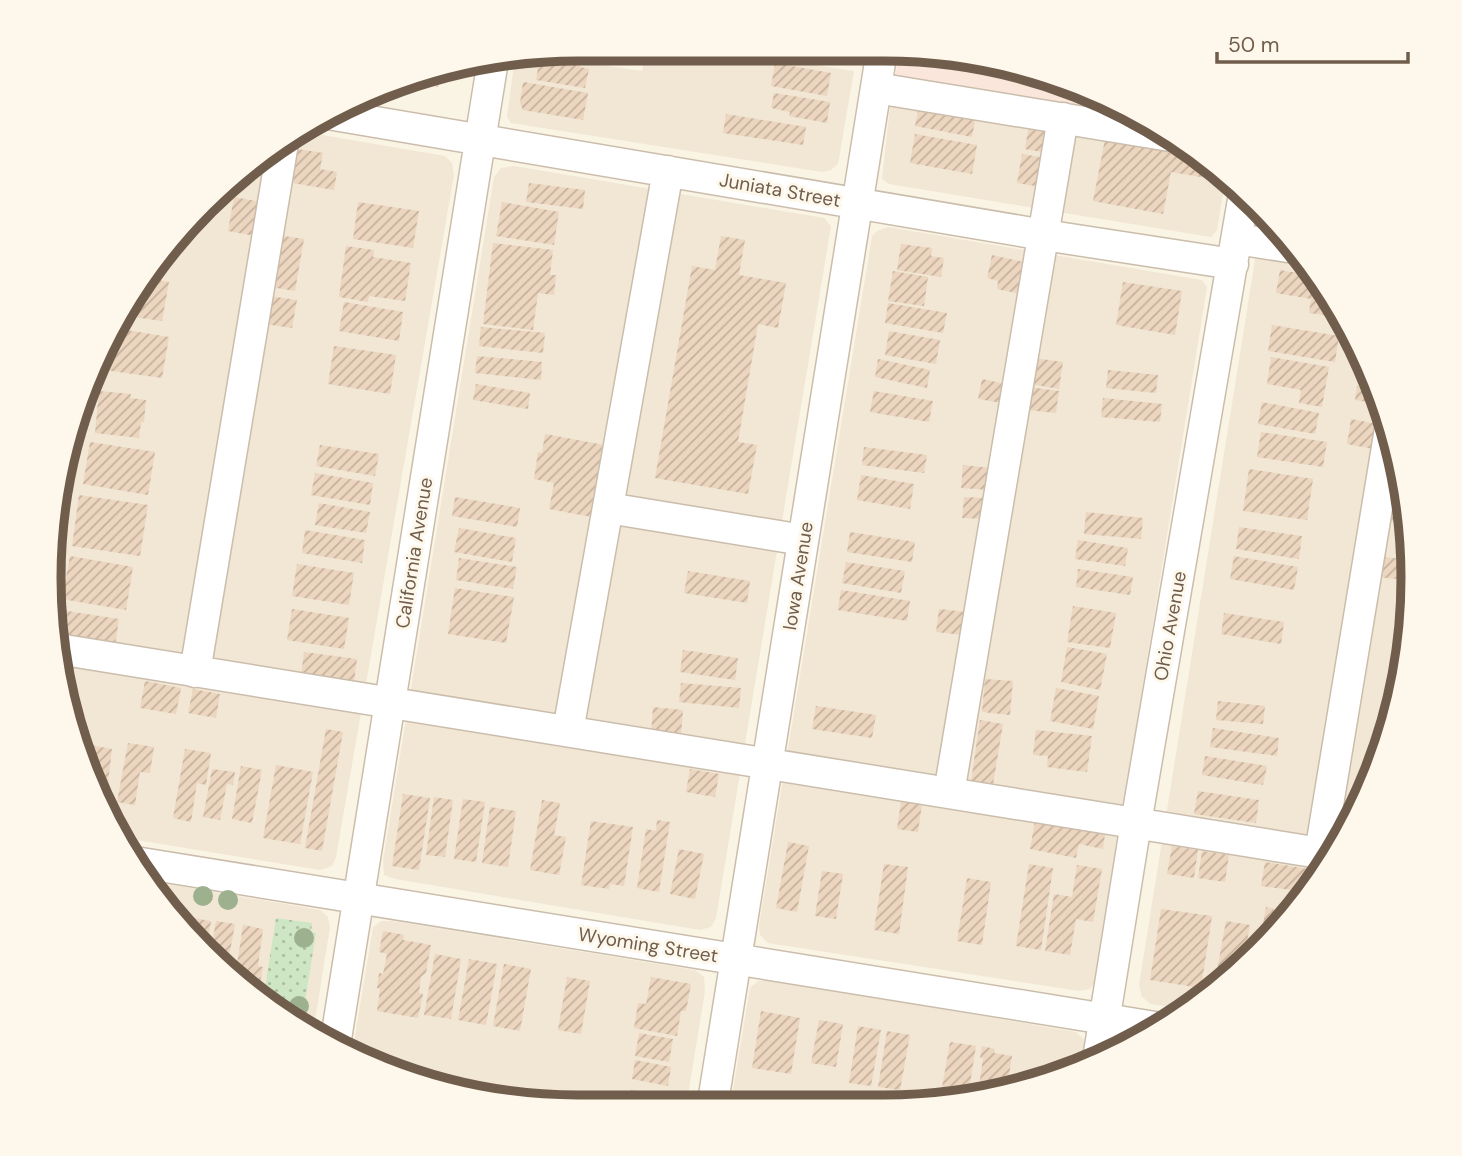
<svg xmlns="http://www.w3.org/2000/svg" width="1462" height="1156" viewBox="0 0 1462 1156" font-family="'DM Sans',sans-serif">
<defs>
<pattern id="park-crowns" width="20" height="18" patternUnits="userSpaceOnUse" patternTransform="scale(1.75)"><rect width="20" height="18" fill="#cfe6c5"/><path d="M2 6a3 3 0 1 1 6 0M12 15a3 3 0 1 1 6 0" fill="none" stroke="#acbea2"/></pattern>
<pattern id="garden-dots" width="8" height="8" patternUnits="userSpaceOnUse" patternTransform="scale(1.75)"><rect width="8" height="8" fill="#cfe6c5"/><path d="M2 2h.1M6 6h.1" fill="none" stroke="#acbea2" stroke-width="1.8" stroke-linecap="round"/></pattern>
<pattern id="building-hatch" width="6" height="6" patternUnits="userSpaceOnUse" patternTransform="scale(1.75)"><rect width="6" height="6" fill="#edd6bf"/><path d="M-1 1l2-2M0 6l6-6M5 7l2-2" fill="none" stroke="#c4b19d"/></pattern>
</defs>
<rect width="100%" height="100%" fill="#faf4e5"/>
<path fill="#f1e7d4" d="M647,49H712L854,71L838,164L831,170L822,172L511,123L507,117L515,57L536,55L642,71Z
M1073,86L1149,120L1226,176L1217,230L1211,237L889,184L882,179L891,98L1069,110Z
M299,131L445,156L452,163L454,175L336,857L332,866L320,870L118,837L67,715L49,578L67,441L120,314L204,204Z
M514,166L824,218L831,226L716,918L711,927L700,930L395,879L384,875L383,861L494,177L501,168Z
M1262,216L1342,313L1385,408L1408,509L1412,612L1395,715L1359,812L1304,900L1233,975L1186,1009L1151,1004L1142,997L1139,985Z
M888,227L1202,280L1207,287L1095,983L1090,989L1079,991L768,943L760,935L759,926L872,236L877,231Z
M149,881L320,910L328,917L330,927L313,1033L284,1018L204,952Z
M381,921H392L695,970L704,977L705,991L687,1101L475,1097L376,1067L352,1054L373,927Z
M772,980L1076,1032L1084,1040L1086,1052L1084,1065L1054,1079L919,1106L731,1102L750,988L758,981Z"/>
<path fill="#fae6da" d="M900,50H918L1054,77L1073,86L1069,110L894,83Z"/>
<path fill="url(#park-crowns)" d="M578,49H641L638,62L568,50Z"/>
<path fill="url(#garden-dots)" d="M276,918L312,923L311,932L316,933L301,1027L284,1018L263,1000Z"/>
<path fill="url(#building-hatch)" d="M768,50H844L842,63Z
M540,55L581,62L580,67L589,69L585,88L536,80Z
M775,63L831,73L827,96L771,86Z
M441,67L438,87L406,82L440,67Z
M523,82L588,93L583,120L523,110L520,103Z
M774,93L830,102L827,123L789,116L790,112L771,108Z
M919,105L976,115L972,137L915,126Z
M726,114L806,127L803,145L723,133Z
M1029,125L1051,129L1047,153L1025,149Z
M915,134L977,145L972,174L910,163Z
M1106,134L1189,149L1210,164L1207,178L1171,172L1163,214L1093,201Z
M291,148L323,153L320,169L337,172L334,190L286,182Z
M1022,154L1046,158L1041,187L1017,183Z
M268,155L265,172L248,170Z
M529,183L585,190L583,209L526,202Z
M234,197L261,202L255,236L228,231Z
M358,202L419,211L413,248L353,239Z
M502,202L559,212L554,245L496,236Z
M278,235L304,239L295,291L271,287Z
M721,236L745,240L739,275L786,283L778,328L758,324L738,442L757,445L748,494L655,478L692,266L715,270Z
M493,243L553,250L550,275H556L554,295L538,293L533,330L483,324Z
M901,244L932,248L931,256L944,258L941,277L897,270Z
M346,246L374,250L373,257L411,263L405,301L369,296L368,302L339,297Z
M992,255L1028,263L1021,294L997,289L998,281L987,278Z
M1280,270L1310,275L1334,303L1332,316L1309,313L1311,299L1276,293Z
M893,271L928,277L924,306L888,301Z
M147,278L169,282L162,321L119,315Z
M1123,282L1182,291L1175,335L1116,325Z
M270,296L297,300L292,328L265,324Z
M344,302L403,312L399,341L339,331Z
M888,303L947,313L943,333L885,323Z
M1272,325L1339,336L1335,362L1268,351Z
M481,327L545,333L543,353L479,346Z
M114,328L169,337L162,378L104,370L109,340Z
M889,331L940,340L936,364L885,355Z
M334,346L396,355L390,394L328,384Z
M477,356L542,362L541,380L475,373Z
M1271,357L1329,367L1322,407L1299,403L1301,390L1267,384Z
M1034,358L1063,362L1059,389L1030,384Z
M878,359L930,370L927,388L875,377Z
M1108,370L1158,375L1156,393L1106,388Z
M982,379L1006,384L1002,403L978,399Z
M476,384L530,393L528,409L473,400Z
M1357,386L1376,389L1382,404L1355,400Z
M1029,387L1059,391L1056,413L1027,410Z
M99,391L131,394L130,398L146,400L144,422H141L139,438L95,433Z
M874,391L933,401L929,422L870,412Z
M1103,398L1162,404L1160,422L1101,417Z
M1262,402L1319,413L1315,434L1258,424Z
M1351,419L1377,424L1373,449L1347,444Z
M1261,432L1327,442L1323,467L1257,457Z
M545,434L610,446L597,518L549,509L554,483L534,479L538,452L542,453Z
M90,442L155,452L148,495L83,484Z
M320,445L379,454L375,476L316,466Z
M864,447L927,455L924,473L862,465Z
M963,465L991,468L989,490L961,488Z
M1249,469L1313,479L1307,520L1243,511Z
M315,473L373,483L370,505L311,495Z
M861,475L914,484L910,509L857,500Z
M79,495L148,505L140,556L72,546Z
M1390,495L1406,496L1409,523L1387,520Z
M455,497L520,508L517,527L452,516Z
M964,497L987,498L986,519L962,518Z
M319,503L370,512L366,533L315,525Z
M1086,512L1143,518L1141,539L1084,534Z
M1239,527L1302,536L1299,559L1236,549Z
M459,528L516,538L512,562L454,552Z
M305,530L365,540L362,563L302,553Z
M850,532L915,542L912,562L847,552Z
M1078,540L1128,548L1125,566L1075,559Z
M70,556L133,567L126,610L62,599Z
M1234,556L1298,567L1294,590L1230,579Z
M1382,557L1406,559L1403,580L1379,577Z
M459,558L517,567L513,589L456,580Z
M846,562L905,571L901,593L842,583Z
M297,564L354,573L349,605L292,596Z
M1078,569L1133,577L1130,595L1076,587Z
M688,571L750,581L747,603L684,593Z
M455,588L514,597L506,643L448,634Z
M841,590L910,601L907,621L838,610Z
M1073,606L1116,613L1110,648L1067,642Z
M292,609L349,618L344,649L287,640Z
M939,609L966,612L963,635L936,632Z
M61,610L119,619L115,646L57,637Z
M1224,613L1284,622L1281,644L1221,634Z
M1067,647L1107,654L1100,690L1061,682Z
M683,650L738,658L735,680L680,672Z
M304,652L357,659L353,689L300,682Z
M985,679L1013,681L1010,715L982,712Z
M145,681L181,688L176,714L140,708Z
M681,683L741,688L739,708L679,702Z
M1056,688L1099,696L1093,729L1050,721Z
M193,689L220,694L216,718L188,713Z
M1218,701L1265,706L1263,724L1216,720Z
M816,706L876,715L872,738L812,729Z
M653,707L683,710L681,736L651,734Z
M980,720L1003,724L992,791L970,788Z
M1213,728L1279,738L1277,756L1210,747Z
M326,729L343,732L322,851L305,848Z
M1036,730L1092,736L1087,772L1047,767L1048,756L1033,755Z
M79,743L112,749L106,800H102Z
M128,743L154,747L150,773L140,772L135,805L117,802Z
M185,749L211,753L206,785L197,783L191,822L173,818Z
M1205,756L1267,766L1263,785L1202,775Z
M276,765L313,772L300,844L263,838Z
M241,766L262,770L252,823L232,819Z
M212,769L235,772L233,785L227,784L220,820L203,817Z
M690,769L719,774L715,797L686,792Z
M1198,791L1259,800L1256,823L1194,814Z
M403,794L430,798L419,870L392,866Z
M434,797L453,800L445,857L426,855Z
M463,799L485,802L476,862L454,859Z
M542,800L560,803L554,835L566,837L559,875L530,870Z
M901,801L922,804L918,832L897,829Z
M490,807L516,811L508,867L482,863Z
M657,820L670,822L659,892L637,888L646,829L656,831Z
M591,821L633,827L624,886L610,884L609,889L581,885Z
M1035,821L1105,834L1103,849L1079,844L1076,858L1030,849Z
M788,842L809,846L797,912L776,908Z
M1172,846L1198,850L1194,878L1167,874Z
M679,849L704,854L695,899L670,894Z
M1202,851L1229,855L1225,882L1198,878Z
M1265,862L1314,870L1311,888L1308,892L1261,886Z
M884,864L908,867L899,934L874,930Z
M1029,864L1053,868L1041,950L1016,946Z
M1077,865L1102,869L1093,922L1076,919L1070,955L1045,951L1054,894L1072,897Z
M822,871L843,874L836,919L815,916Z
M967,878L991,882L982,945L957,941Z
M1266,907L1274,909L1273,915L1288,917L1259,947Z
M1161,909L1212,916L1201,988L1150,980Z
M188,917L211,921L206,953L186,928Z
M216,921L235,924L229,957L235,959L233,975L210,957Z
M1226,921L1250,925L1243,965L1233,975L1214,987Z
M243,925L263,929L258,966L263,967L259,989L247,987L235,978Z
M383,931L404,935L403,940L431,945L426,973L421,977L419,993L423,994L418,1018L377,1011L380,989L377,988L379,973L383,974L387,954L379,952Z
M435,954L461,959L451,1019L424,1015Z
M469,959L497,964L486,1025L458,1020Z
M504,964L531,969L520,1031L493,1026Z
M567,977L590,981L581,1034L558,1030Z
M651,977L691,984L686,1011H681L677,1036L634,1028L638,1003L646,1004Z
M761,1011L800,1018L791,1074L752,1068Z
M819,1020L843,1024L836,1067L811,1063Z
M858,1026L881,1030L871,1086L849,1083Z
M887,1031L910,1035L900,1090L878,1087Z
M639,1033L673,1039L669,1062L635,1056Z
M950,1042L976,1046L968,1096L948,1100L940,1099Z
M982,1046L995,1049L994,1053L1012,1056L1009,1075L1015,1076L1013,1087L978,1094L983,1058H980Z
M635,1060L671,1067L668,1086L632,1079Z
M631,1090L665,1095L664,1101L629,1100Z"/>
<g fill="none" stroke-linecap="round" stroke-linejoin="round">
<defs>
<path id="minor" d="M876,88L1170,136
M328,114L1044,235L1233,264
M1237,239L1288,247
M608,508L803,540
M58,649L1332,855
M195,672L283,143
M568,731L668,171
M949,793L1063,118
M1320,853L1390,429
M135,862L1161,1028
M335,1045L493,60
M1098,1059L1136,823L1244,194
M713,1102L882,50"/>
</defs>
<use href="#minor" stroke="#cbbdac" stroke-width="33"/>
<use href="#minor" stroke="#fff" stroke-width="30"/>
</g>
<g fill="#9eb18f">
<circle cx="203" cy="896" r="10"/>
<circle cx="228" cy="900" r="10"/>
<circle cx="304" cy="938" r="10"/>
<circle cx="299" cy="1006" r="10"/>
</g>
<g text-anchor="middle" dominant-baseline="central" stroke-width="6" stroke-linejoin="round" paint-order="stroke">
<g font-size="19" fill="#715d4c" stroke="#fdf8eb">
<text transform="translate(780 190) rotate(10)">Juniata Street</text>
<text transform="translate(414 553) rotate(-81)">California Avenue</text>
<text transform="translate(798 576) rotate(-81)">Iowa Avenue</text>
<text transform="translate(1170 626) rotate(-80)">Ohio Avenue</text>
<text transform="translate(648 945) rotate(9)">Wyoming Street</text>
</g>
</g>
<path d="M0 0H1462V1156H0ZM578 61H884A517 517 0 0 1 1401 578V578A517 517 0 0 1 884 1095H578A517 517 0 0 1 61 578V578A517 517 0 0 1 578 61Z" fill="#fdf8eb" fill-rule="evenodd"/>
<path fill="none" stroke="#715d4c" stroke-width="9" d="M578 61H884A517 517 0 0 1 1401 578V578A517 517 0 0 1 884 1095H578A517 517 0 0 1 61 578V578A517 517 0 0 1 578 61Z"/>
<path d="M1217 52v10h191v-10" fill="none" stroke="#715d4c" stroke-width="3.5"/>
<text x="1228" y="52" font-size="21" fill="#715d4c" stroke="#fdf8eb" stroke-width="5" paint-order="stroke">50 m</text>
</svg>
